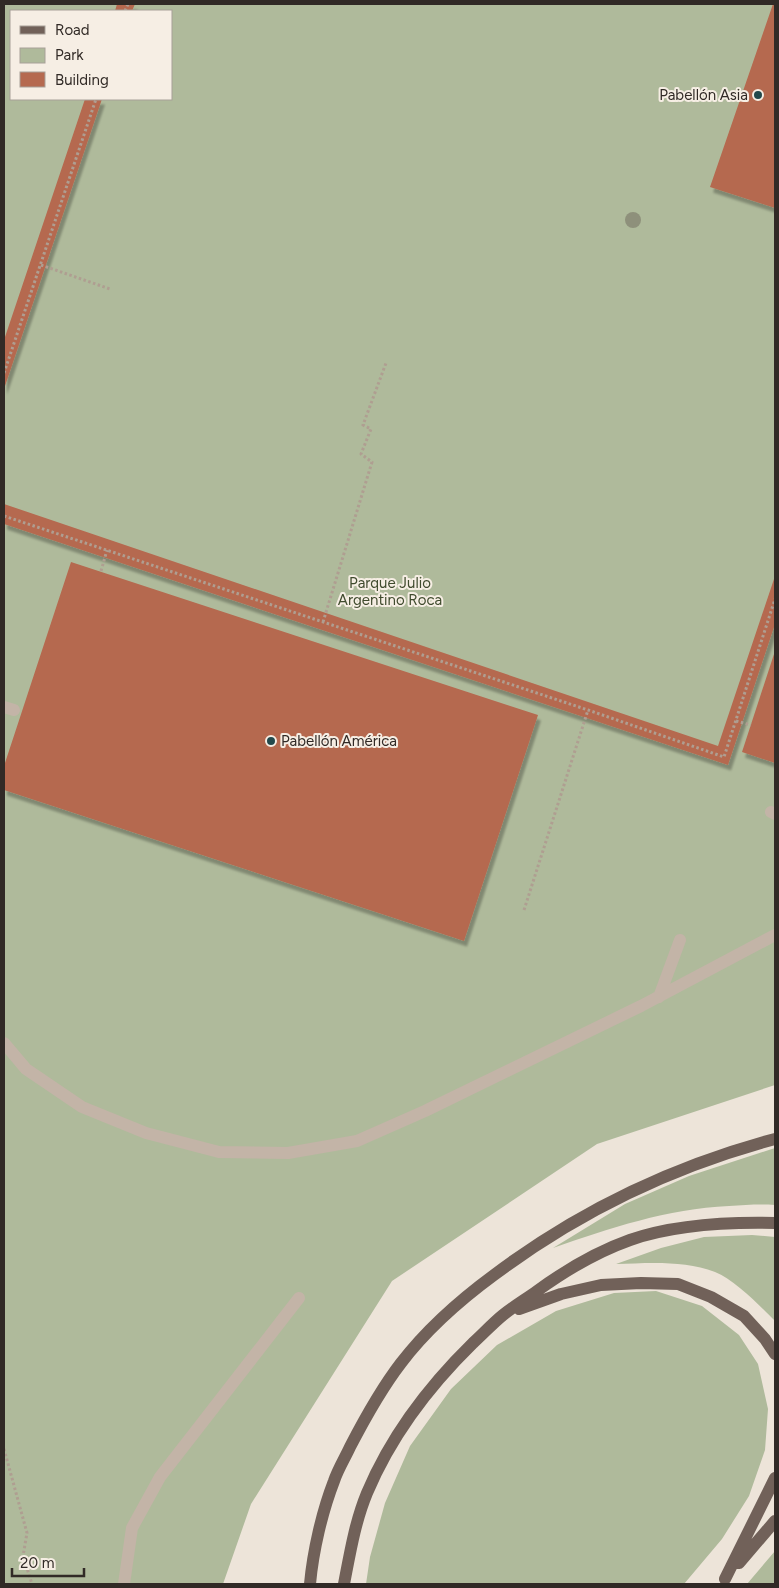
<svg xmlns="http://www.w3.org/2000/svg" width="779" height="1588" viewBox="0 0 779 1588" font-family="Figtree,sans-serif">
<defs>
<filter id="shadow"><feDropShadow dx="3" dy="5.5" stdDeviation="1" flood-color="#0004"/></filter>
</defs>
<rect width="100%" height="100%" fill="#ede4d9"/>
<path fill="#afba9b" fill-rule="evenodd" d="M4,4H775V1085L597,1144L392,1281L251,1504L223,1584H4ZM11,11H171V99H11Z
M775,1148V1205C760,1204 745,1205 729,1206C667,1209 610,1228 553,1248L625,1204L689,1176Z
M752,1235L775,1237V1321C760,1306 735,1280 715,1272C684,1260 648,1263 616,1264L661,1248L704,1237Z
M656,1291L702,1306L739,1335L758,1364L768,1409L765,1450L749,1496L722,1539L684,1584H366L370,1557L385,1503L410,1446L451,1389L497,1345L556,1311L614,1293Z
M775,1551V1584H747Z"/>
<path fill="#b5694f" filter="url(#shadow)" d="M117,4H135L132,11H115Z
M773,4H775V208L710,187Z
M85,99H102L4,389V340Z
M4,504L718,746L775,576V624L728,765L4,524Z
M71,562L538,715L464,941L4,790V766Z
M775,651V763L742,752Z"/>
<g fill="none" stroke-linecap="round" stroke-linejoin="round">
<path stroke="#af9e91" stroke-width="3" stroke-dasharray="2.5 2.5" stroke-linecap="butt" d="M125,11L128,4
M41,265L110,289
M4,373L96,99
M4,516L588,710L724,757L775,599
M101,571L107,550
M323,622L372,462L361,454L371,429L363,425L386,363
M736,721L751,725
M524,910L588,710
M4,1449L27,1533L23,1556L32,1584"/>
<path stroke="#c3b4a7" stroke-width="12" d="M4,707L14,710
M771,812L775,814
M659,997L680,940
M4,1043L26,1069L82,1107L146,1133L219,1152L288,1153L357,1141L425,1111L641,1006L775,935
M124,1584L132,1528L160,1477L299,1298"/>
<path stroke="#716159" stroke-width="12" d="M519,1309L561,1294L601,1285L641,1283L678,1284L711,1297L744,1316L765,1339L775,1354
M739,1563L775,1521
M725,1579L775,1478
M310,1584C313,1551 322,1512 334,1481C338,1469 345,1458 350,1447C365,1418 381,1389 401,1363C427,1329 460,1300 494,1275C578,1212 674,1166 775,1139
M344,1584C350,1553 355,1522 367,1493C391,1436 429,1386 473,1343C483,1334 493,1323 503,1315C514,1306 526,1299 537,1291C566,1270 596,1252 630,1240C673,1225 730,1222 775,1223"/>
</g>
<circle fill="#8e907b" cx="633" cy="220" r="8"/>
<g fill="#22494c" stroke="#f6eee4" stroke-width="2">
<circle cx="758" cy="95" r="5"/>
<circle cx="271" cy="741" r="5"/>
</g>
<g text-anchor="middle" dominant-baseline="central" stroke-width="4" stroke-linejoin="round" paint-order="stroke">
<g font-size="15" fill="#312a26" stroke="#f6eee4" text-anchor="end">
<text x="748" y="95">Pabellón Asia</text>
<text x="281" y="741" text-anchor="start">Pabellón América</text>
</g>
<g font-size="15" fill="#404b2e" stroke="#f6eee4">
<text x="390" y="583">Parque Julio<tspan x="390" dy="17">Argentino Roca</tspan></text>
</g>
</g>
<rect width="779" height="1588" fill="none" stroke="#312a26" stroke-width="10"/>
<rect x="10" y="10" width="162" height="90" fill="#f6eee4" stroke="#a7a098"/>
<rect x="20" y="26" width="25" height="8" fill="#716159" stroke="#a7a098"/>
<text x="55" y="35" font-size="15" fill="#312a26">Road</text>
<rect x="20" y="48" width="25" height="15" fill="#afba9b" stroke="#a7a098"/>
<text x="55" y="60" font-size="15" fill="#312a26">Park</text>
<rect x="20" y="72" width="25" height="15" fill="#b5694f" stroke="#a7a098"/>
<text x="55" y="85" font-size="15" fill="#312a26">Building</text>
<path d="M12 1568v8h72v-8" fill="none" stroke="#312a26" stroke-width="2.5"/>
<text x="20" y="1568" font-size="15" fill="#312a26" stroke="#f6eee4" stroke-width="4" paint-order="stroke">20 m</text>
</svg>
